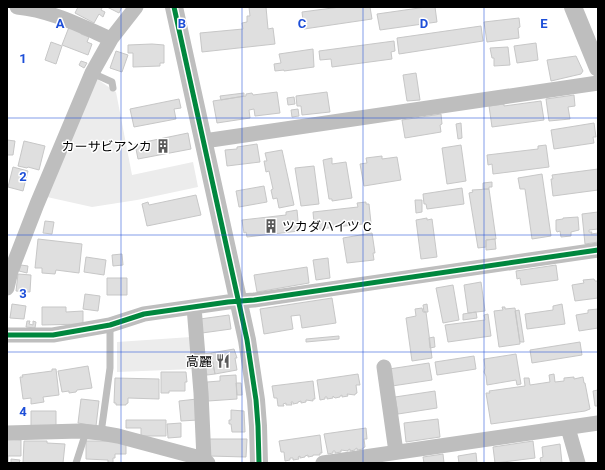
<svg xmlns="http://www.w3.org/2000/svg" width="605" height="470" viewBox="0 0 605 470" font-family="Roboto,'Noto Sans JP',sans-serif">
<rect width="100%" height="100%" fill="#fff"/>
<path fill="#ececec" d="M97,79L116,92L132,175L193,162L198,187L137,200L92,207L47,197Z
M191,337L194,369L117,372V342Z"/>
<path fill="#dfdfdf" stroke="#c7c7c7" d="M78,7H99L102,8L101,10L105,12L103,17L99,14L94,23L75,13Z
M107,7H122L119,13Z
M249,7H266L268,29L273,28L275,44L202,52L200,33L243,29L242,23L247,22V16H250Z
M340,7H370L372,19L304,29L302,12Z
M426,7H435L437,22L380,30L377,14Z
M519,18L520,27L518,28L519,38L487,42L484,22Z
M481,26L483,41L399,54L397,38Z
M69,27L81,32V34L89,37L87,42L92,44L88,55L62,45Z
M394,41L395,51L391,52L392,59L332,67L331,59L320,60L319,51Z
M51,42L62,46L56,64L45,60Z
M536,43L538,60L517,63L514,46Z
M152,44L164,45V63H160V66L133,67V53H128V45Z
M508,47L510,65L494,66V58H492L490,48Z
M313,49L314,67L284,71V70L275,71L274,64L281,63L279,54Z
M116,51L128,55L122,72L110,68Z
M576,56L583,71L581,74L551,81L547,60Z
M81,61L87,63L84,68L79,65Z
M416,73L420,100L407,101L403,75Z
M277,92L280,113L255,116L254,109L249,110L250,118L217,123L213,101L246,96V94L252,93L253,95Z
M327,92L330,112L302,115L301,106H297L296,96Z
M244,93V96L221,100L220,96Z
M574,95L575,106L568,107L570,119L549,121L546,99Z
M294,97L295,104L288,105L287,98Z
M179,99L181,108L174,109L176,119L134,127L130,109Z
M541,101L544,120L492,127L489,106L504,104V106Z
M298,109L299,116L292,117L291,110Z
M441,114L442,124L440,125L441,132L405,138L402,120Z
M461,123L462,138L458,139L456,124Z
M594,123L596,137H593L594,143L554,149L551,130Z
M188,133L191,149L138,159L135,144Z
M7,140L15,141L13,155H7Z
M24,141L45,146L39,170L28,167L27,168L18,166Z
M257,144L260,162L227,166L225,150L237,149V147Z
M461,145L466,181L447,184L442,148Z
M546,145L549,167L493,174L492,164L488,165L487,155L538,149V146Z
M282,150L294,205L279,208L277,198L273,199L271,190L273,189L269,171L266,172L264,161H267L265,153Z
M382,156V159L397,157L401,180L364,186L360,164L367,163L366,158Z
M332,158V164L346,162L352,198L332,201V199H329L323,160Z
M314,166L319,204L301,206L295,168Z
M13,167L28,171L23,191L8,187Z
M598,169V190L553,196L551,179H553L552,175Z
M542,174L551,236L532,239L525,189H520L518,178Z
M492,182V187H489V189H483V183Z
M264,186L267,202L239,207L236,191Z
M462,188L464,204L427,209L426,204H424L423,194Z
M489,189L496,239L486,240V247L478,248L469,193L473,192L472,190Z
M196,195L201,215L147,226L142,204L148,202L149,205Z
M415,200H422V212L416,213Z
M366,202V204H369L371,223L319,229V223H314L313,212L358,207L357,203Z
M297,210L299,231L247,237L246,232L244,233L242,220L286,215V212Z
M598,212V229L589,230V232H592L591,234L598,233V242L585,244L582,214Z
M578,217L579,230L571,232V236L561,237L560,231L557,232L556,230V220L563,219V218Z
M427,218V220L432,219L437,257L421,259L416,220Z
M45,221L54,222L52,234L43,233Z
M372,233L375,253H373L374,260L347,263L343,238Z
M38,239L82,244L79,273L56,270L55,274L42,273V268H35Z
M495,239L496,249L486,250V240Z
M122,254L123,265L113,266L112,255Z
M86,257L106,260L104,275L84,272Z
M328,258L330,278L316,280L313,260Z
M21,265L28,266L27,273L19,271Z
M556,265L558,280L521,285L520,278L517,279L516,271Z
M307,267L309,283L257,292L254,275Z
M18,274L31,275L30,292L16,291Z
M107,278H127V295H107Z
M594,279L595,281H598V298L575,301L572,285L584,283L583,280Z
M481,282L485,311L468,313L464,285Z
M453,285L459,320L443,323L436,288Z
M85,294L100,296L98,311L83,309Z
M332,298L336,323L302,328L300,315L291,316L293,329L264,334L260,309Z
M12,304L26,306L24,319L10,318Z
M427,304L428,312H424L423,305Z
M562,304L565,324L527,329L525,314L553,310V306Z
M42,307H66V312L83,311V324L42,325Z
M502,307H505V309L515,308L520,344L499,347L494,311L503,310Z
M422,308L423,312H426L432,358L412,361L406,318L416,316L415,309Z
M598,309V328L579,331L576,315L588,313V310Z
M519,310L524,342H520L515,311Z
M476,312L477,318L463,320V314Z
M488,314L491,336L448,342L445,325L485,320L484,315Z
M229,315L231,329L202,333L200,319Z
M27,321H30L29,324L33,325V321L36,322L35,328L26,327Z
M339,336V339L306,342V339Z
M434,337L435,347L430,348L429,338Z
M580,342L582,355L532,363L530,350Z
M234,349L237,358H235L237,370L215,374L211,353Z
M211,353L215,374L207,375L203,354Z
M516,354L521,384L517,385L516,380L487,385L486,376L484,372L485,368L484,359Z
M474,356L476,369L437,375L435,362Z
M429,363L432,380L392,386L389,369Z
M88,366L92,388L77,390L76,392L69,393V391L62,392L58,371Z
M52,369H56L59,395L43,397L44,402L31,404V398L23,399L20,377H23L22,375L52,371Z
M161,372H186L187,382H185V391H169V393H161Z
M358,374L360,385H356L357,393L355,394V395L347,394L348,396L342,397V395L340,396V397L335,398L333,396V398L327,399V397H325V399L320,400L317,380Z
M554,374L555,382L564,381V378L574,377V379L583,377L584,383H585L590,409L585,411L491,424L486,393H490L489,391L525,386L524,378H529L530,385L550,382L549,375Z
M236,375L237,399L208,401L207,382L220,381V376Z
M115,378L159,379V399L128,398V403L126,404V405H116V403H114Z
M313,381L315,399H313V401L306,400V402L301,403V401L298,402V403L293,404V402H291L292,405H286V403L283,404L284,406H278L277,398H274L272,386Z
M236,383H241L242,395H237Z
M598,390V406H595L593,391Z
M435,391L437,408L398,414L395,397Z
M81,399L99,401L96,426L78,423Z
M197,399L198,420L181,421L179,401Z
M231,410L244,411L245,432H232L231,424H229V420H231Z
M31,411H56V426H31Z
M438,419L440,437L406,442L404,423Z
M126,420H166V436H141V428H126Z
M181,423V437L168,438L167,424Z
M366,428L367,439H364L365,447L363,448V449L357,450V448L355,449V450L350,451V449L348,450V451L341,450V452L335,453V451H333V453L328,454L324,434Z
M320,435L322,453H320V455H313V456L308,457V455L305,456V457L300,458V456L298,457L299,459L293,460V458H290V460L285,461L284,452H281L279,441Z
M7,439L21,440V456H8V462H7Z
M209,439H247L246,457L209,456Z
M24,441H47V443L65,444L63,463H23Z
M86,441H118L126,443V454H115V458H113V463H108V460L86,459Z
M533,441L535,458L495,463L493,447Z
M560,444L562,463H541L540,458L543,457L542,447Z
M476,453L477,463H459L458,456Z
M443,454L444,463H424L423,457Z
M11,459L20,460L19,463H11Z"/>
<g fill="none" stroke-linecap="round" stroke-linejoin="round">
<path stroke="#bebebe" stroke-width="7" d="M92,73L112,82L113,88
M101,433L110,368V325
M76,463L86,432"/>
<path stroke="#bebebe" stroke-width="15" d="M17,7C50,10 81,26 111,39
M204,141L598,83
M7,288L11,271L37,204L92,73L111,39L136,7
M194,307L201,393L204,459
M7,335H53L110,325L144,314L228,302L254,300L598,250
M384,367L396,452
M568,428L578,463
M7,433L80,431L101,433L118,436L204,459L208,463
M323,463L598,423"/>
<path stroke="#bebebe" stroke-width="18" d="M174,7L247,340L256,400L258,426L259,463
M573,7L598,68"/>
<defs>
<path id="cycleway" d="M174,7L247,340L256,400L258,426L259,463
M7,335H53L110,325L144,314L228,302L254,300L598,250"/>
</defs>
<use href="#cycleway" stroke="#fff" stroke-width="8"/>
<use href="#cycleway" stroke="#00873e" stroke-width="5"/>
</g>
<path fill="none" stroke="#1d4ed8" stroke-width="1" stroke-opacity="0.55" d="M121,7V463M242,7V463M363,7V463M484,7V463M7,118H598M7,235H598M7,352H598"/>
<defs>
<symbol id="building-bare" viewBox="-9 -9 18 18"><path d="M-4-6H4V6H1V3H-1V6H-4ZM-2.5-4.3h1.7v1.8h-1.7ZM.8-4.3h1.7v1.8H.8ZM-2.5-1h1.7V.8h-1.7ZM.8-1h1.7V.8H.8Z" fill="#595959" stroke="#fff" stroke-width="2.5" paint-order="stroke"/></symbol>
<symbol id="restaurant-bare" viewBox="-9 -9 18 18"><path d="M-5-6h1v4h1v-4h1v4h1v-4h1v5L-1.5 .5V6h-2V.5L-5-1ZM5-6V6H3V1.5H1.5Q1.5-4 5-6Z" fill="#595959" stroke="#fff" stroke-width="2.5" paint-order="stroke"/></symbol>
</defs>
<g fill-rule="evenodd">
<use href="#building-bare" x="153" y="136" width="20" height="20"/>
<use href="#building-bare" x="261" y="216" width="20" height="20"/>
<use href="#restaurant-bare" x="213" y="351" width="20" height="20"/>
</g>
<g text-anchor="middle" dominant-baseline="central" stroke-width="3" stroke-linejoin="round" paint-order="stroke">
<g font-size="13" fill="#000" stroke="#fff" text-anchor="end">
<text x="152" y="146">カーサビアンカ</text>
<text x="282" y="226" text-anchor="start">ツカダハイツ C</text>
<text x="212" y="361">高麗</text>
</g>
</g>
<g font-size="13" text-anchor="middle" font-weight="bold" fill="#1d4ed8" stroke="#fff" stroke-width="3" stroke-linejoin="round" paint-order="stroke">
<text x="60" y="28">A</text>
<text x="182" y="28">B</text>
<text x="302" y="28">C</text>
<text x="424" y="28">D</text>
<text x="544" y="28">E</text>
<text x="23" y="63">1</text>
<text x="23" y="181">2</text>
<text x="23" y="298">3</text>
<text x="23" y="416">4</text>
</g>
<rect width="605" height="470" fill="none" stroke="#000000" stroke-width="16"/>
</svg>
